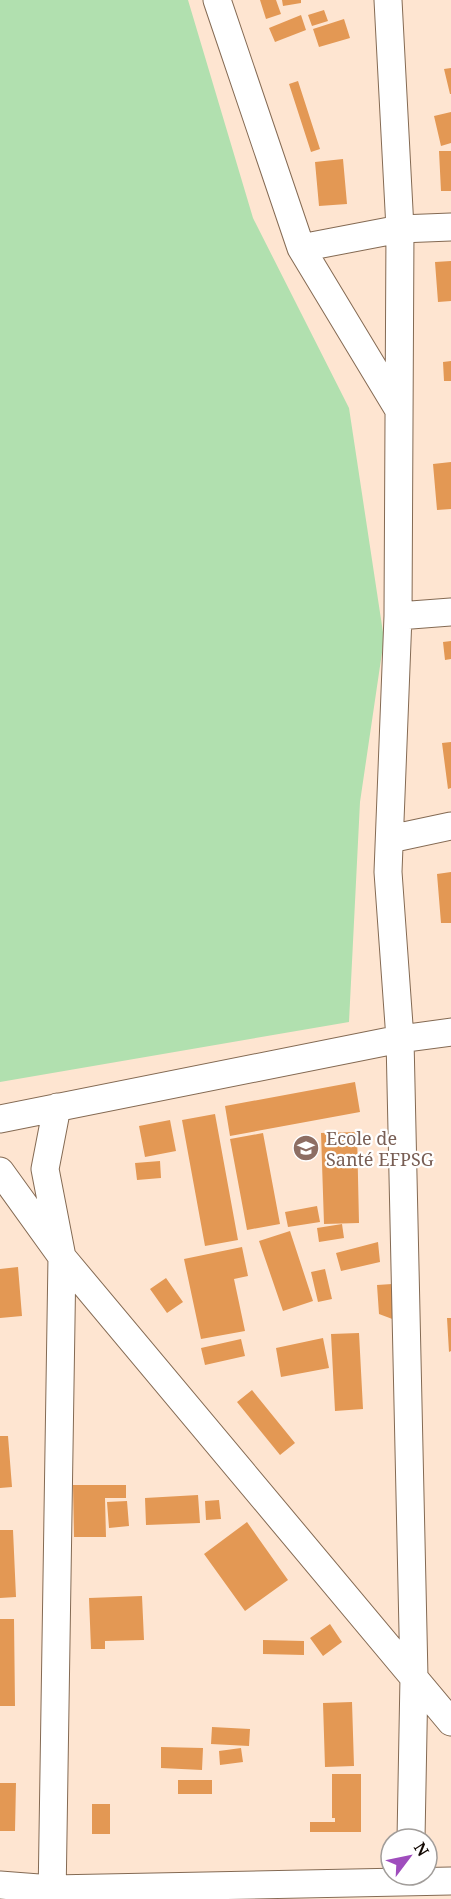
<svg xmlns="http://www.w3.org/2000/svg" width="451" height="1899" viewBox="0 0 451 1899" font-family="'Noto Serif',serif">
<rect width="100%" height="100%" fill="#fee5d1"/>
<path fill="#b1e0af" d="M0,0H188L253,218L349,408L384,639L360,802L349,1022L0,1082Z"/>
<path fill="#e39854" d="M260,0H276L281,14L266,19Z
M282,0H301V3L283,6Z
M324,10L328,21L312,26L308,15Z
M301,15L306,30L275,42L269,28Z
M344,19L350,38L319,47L313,29Z
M451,68V94H450L444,69Z
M298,81L320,149L311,152L289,84Z
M451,112V143L441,146L434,116Z
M439,151H451V191H441Z
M343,159L347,204L319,206L315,162Z
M451,261V301L438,302L435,262Z
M451,361V381H444L443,362Z
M451,462V509L437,510L433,464Z
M451,641V659L445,660L443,642Z
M451,742V788L448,789L442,743Z
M451,872V923H441L437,874Z
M355,1082L360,1112L230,1136L225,1106Z
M215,1114L238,1240L205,1246L182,1120Z
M170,1120L176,1151L145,1157L139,1126Z
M357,1132L359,1223L324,1224L321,1133Z
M263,1133L280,1224L247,1230L230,1139Z
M160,1161L161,1178L137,1180L135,1163Z
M317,1206L320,1222L288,1227L285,1212Z
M342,1224L344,1238L319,1242L317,1228Z
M290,1231L313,1301L283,1311L259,1241Z
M378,1242L380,1262L341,1271L336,1253Z
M242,1247L248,1276L234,1279L245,1331L201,1339L184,1259Z
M18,1267L22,1316L0,1318V1269Z
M325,1269L332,1299L318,1302L311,1272Z
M166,1278L183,1302L167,1313L150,1289Z
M392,1284L395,1320L379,1314L377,1285Z
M447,1318H451V1351L449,1352Z
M359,1333L363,1409L335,1411L331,1334Z
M323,1338L329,1368L281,1377L276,1348Z
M241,1339L245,1356L205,1365L201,1348Z
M252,1390L295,1443L280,1455L237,1402Z
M0,1436H8L12,1487L0,1488Z
M73,1485H126V1498H105L106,1537H74Z
M198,1495L200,1523L146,1525L145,1498Z
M219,1500L221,1519L206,1520L205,1501Z
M127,1501L129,1526L109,1528L107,1502Z
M247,1522L288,1580L245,1611L204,1554Z
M0,1530H13L16,1597L0,1598Z
M142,1596L144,1640L105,1641V1649H91L89,1598Z
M0,1619H14L15,1706H0Z
M330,1624L342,1642L323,1656L310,1638Z
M263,1640L304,1641V1655L263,1654Z
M352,1702L354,1766L325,1767L323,1703Z
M212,1727L250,1729L249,1746L211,1744Z
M161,1747L203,1748L202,1770L161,1768Z
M241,1748L243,1762L220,1765L219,1751Z
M332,1774H361V1832H310V1822H335V1818H332Z
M178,1780H212V1794H178Z
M0,1783H16L15,1831H0Z
M92,1804H110V1834H92Z"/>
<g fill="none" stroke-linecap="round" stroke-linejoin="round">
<defs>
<path id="street" d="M217,0L301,248L397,407
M388,0L400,229L398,616L388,872L400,1039L414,1677L411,1839
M301,248L400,229L451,227
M398,616L451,612
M390,839L451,826
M0,1119L400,1039L451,1032
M0,1171L62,1257L451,1722
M0,1885L52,1889L451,1881
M52,1899L62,1257L45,1169L57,1107"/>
</defs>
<use href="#street" stroke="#846a53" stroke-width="29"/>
<use href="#street" stroke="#fff" stroke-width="27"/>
</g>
<defs>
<symbol id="school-disc" viewBox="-11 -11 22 22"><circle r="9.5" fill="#8d6e63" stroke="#fff"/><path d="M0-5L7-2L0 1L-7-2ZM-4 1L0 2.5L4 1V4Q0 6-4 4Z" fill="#fff"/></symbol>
</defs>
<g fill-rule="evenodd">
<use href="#school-disc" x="291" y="1133" width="30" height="30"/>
</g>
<g text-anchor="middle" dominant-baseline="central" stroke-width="4.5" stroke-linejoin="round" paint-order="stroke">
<g font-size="18" fill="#785e54" stroke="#fff" text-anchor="start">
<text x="326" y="1138">Ecole de<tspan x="326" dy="21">Santé EFPSG</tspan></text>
</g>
</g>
<g transform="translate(409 1857) rotate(58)"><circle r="28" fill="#ffffff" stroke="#a19d9a" stroke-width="1.5"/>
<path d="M0-4.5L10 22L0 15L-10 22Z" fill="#9f4dbd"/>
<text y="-9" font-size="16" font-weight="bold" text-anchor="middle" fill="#130903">N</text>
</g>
</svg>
